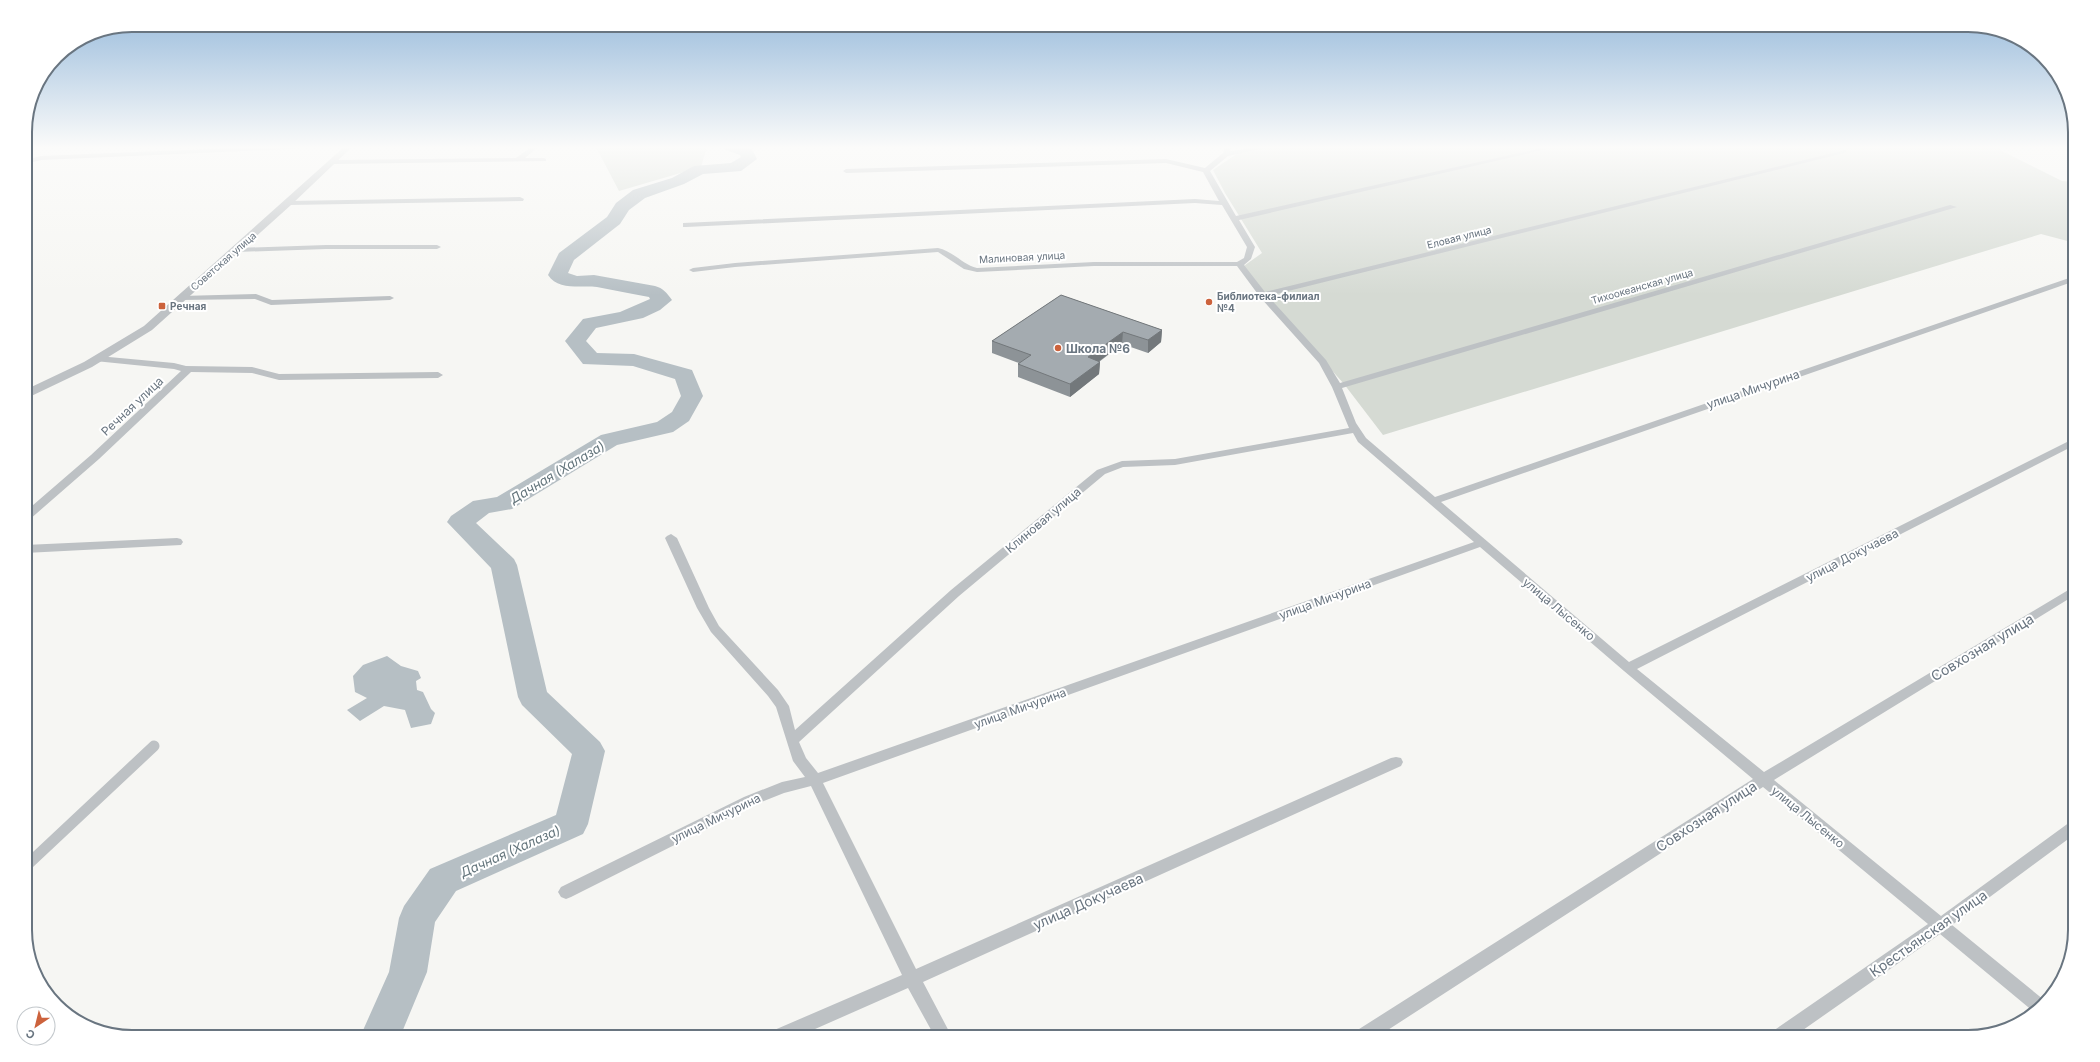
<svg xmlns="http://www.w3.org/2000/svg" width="2100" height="1062" viewBox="0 0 2100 1062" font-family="Inter,sans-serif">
<rect width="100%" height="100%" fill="#f6f6f3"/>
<path fill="#d5dad3" d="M596,147H707L701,167L619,191Z
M1247,147H2000V150L2062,181L2075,182V243L2041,234L1383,435L1344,384L1241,268L1262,253L1225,193L1213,170Z"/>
<path fill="#b6bfc4" d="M387,656L401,666L418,671L421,678L416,681L417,690L423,692L431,709L435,713L431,724L411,728L405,710L384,706L360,721L347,710L367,698L355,692L353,676L363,665Z"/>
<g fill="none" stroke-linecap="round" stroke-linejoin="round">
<path fill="#b6bfc4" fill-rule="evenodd" d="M724,147H746L752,149L757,159L741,171L703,174L684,184L645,198L629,210L620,224L574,260L568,273L577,276L594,275L655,286C663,288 667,293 672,300L660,310L643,318L596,328L586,341L597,353L634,354L692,370L703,396L689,421L673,432L617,445L512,509L489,513L476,523L514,559L517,565L547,692L600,742L605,751L588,824L583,834L456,891L435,922L427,972L400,1037H360L389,972L399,918L404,906L430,869L556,815L572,754L522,705L518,697L491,568L447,522L451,516L473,501L497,497L601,435L657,422L672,412L681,396L675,379L633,366L583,364L565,341L583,319L620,312L650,299L649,297C631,294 614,290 597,287C581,285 558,291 548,275L559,253L607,217L616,203L633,190L672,178L694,166L731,163L741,157L740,155L726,150Z"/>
<path stroke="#bdc1c4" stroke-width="11" d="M25,867L154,746"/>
<path fill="#bdc1c4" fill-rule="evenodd" d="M255,147H296L293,149L41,160L25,164V160L41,156Z
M531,147H538L525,158H544L546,159V161L333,164L330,162L333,160L516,158Z
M1225,147H1231L1230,151L1258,147H1270L1228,156L1210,171L1236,216L1546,147H1556L1239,220L1255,247L1251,259L1244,265L1265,292L1845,150L1848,152L1268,296L1326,360L1340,383L1950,205L1957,207L1342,388L1356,423L1366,438L1435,497L2075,276V281L1441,502L1629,662L2075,438V445L1637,669L1764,772L2075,586V595L1774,780L1941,916L2070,822L2075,820V834L1952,925L2044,1000L2034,1012L1940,934L1793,1037H1771L1773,1031L1928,924L1763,787L1377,1037H1354L1356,1031L1753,779L1624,671L1480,547L823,783L916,969L1391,758L1396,757L1401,758L1403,762L1401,766L923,982L952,1037H935L908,988L797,1037H770L772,1031L902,975L811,786L784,793L754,805L571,897L566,899L561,897L558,892L561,887L744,797L782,782L805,777L793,761L776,707L768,696L711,632L697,608L665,538L667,536L671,534L677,538L709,608L719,626L778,690L789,706L795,730L951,590L1097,470L1122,461L1175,459L1349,428L1332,387L1319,363L1260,297L1237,266H1094L977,272L964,269L938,252L735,267L693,272L689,270L693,268L735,263L938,248C953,251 963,265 977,268L1094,262H1237L1244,258L1247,247L1222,205L1195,203L686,227H683V223L1195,199L1219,201L1203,172L1166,163L846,173L843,171L846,169L1166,159L1205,168L1223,153ZM1353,433L1358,442L1474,542L818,773L806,758L799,742L959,596L1105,474L1123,467L1175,465Z
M520,197L524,199L523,201L288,205L284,203L288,201Z
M326,245H437L441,247L437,249H326L236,252L232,250L236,248Z
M256,294L272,300L390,296L394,298L390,300L271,305L255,299L181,300L177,298L181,296Z
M98,356L174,363L186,366L252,367L279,374L438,372L443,375L438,378L279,380L252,373L191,372L99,459L29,520L25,521V512L91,455L181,371L174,369L95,361L94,359Z
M177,538L181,539L183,542L181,545L25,553V545Z"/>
<path fill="#bdc1c4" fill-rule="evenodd" d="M344,147H352L291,205L152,330L92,367L25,399V390L84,362L144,326Z"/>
</g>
<path fill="#8d9397" d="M1061,295L1162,330L1161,342L1148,353L1122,344L1099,362H1100L1099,374L1070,397L1018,377V364L1019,363L992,353V341Z"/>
<path fill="#73787b" d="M1162,330L1161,342L1148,353V340Z
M1123,332L1122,344L1087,370L1088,357Z
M1100,362L1099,374L1070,397V384Z"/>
<path fill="#a4abb0" stroke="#73787b" d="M1061,295L1162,330L1148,340L1123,332L1088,357L1100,362L1070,384L1018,364L1031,355L992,341Z"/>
<linearGradient id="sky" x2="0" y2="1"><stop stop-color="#94b8da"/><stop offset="0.5" stop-color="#fbfbfa"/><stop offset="1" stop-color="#fbfbfa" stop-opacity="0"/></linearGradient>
<rect width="2100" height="295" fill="url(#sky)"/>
<g fill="#cc623c" stroke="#fff" stroke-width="1.5">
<circle cx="1209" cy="302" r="4"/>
<rect x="158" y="302" width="8" height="8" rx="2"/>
<circle cx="1058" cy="348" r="4"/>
</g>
<g text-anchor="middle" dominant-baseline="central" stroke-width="4" stroke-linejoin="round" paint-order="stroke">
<g font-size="10" fill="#697580" stroke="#fff">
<text transform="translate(1459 237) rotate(-14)">Еловая улица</text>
<text transform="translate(1022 257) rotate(-3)">Малиновая улица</text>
<text transform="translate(223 261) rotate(-41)">Советская улица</text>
<text transform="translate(1642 286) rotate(-16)">Тихоокеанская улица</text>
</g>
<g font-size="10" font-weight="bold" fill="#697580" stroke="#fff" text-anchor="start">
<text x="1217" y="296">Библиотека-филиал<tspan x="1217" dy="12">№4</tspan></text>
<text x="170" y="306">Речная</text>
</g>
<g font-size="12" font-weight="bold" fill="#697580" stroke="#fff" text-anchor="start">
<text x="1066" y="348">Школа №6</text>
</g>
<g font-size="12" fill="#697580" stroke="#fff">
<text transform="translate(1753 389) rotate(-19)">улица Мичурина</text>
<text transform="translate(132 406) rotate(-43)">Речная улица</text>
<text transform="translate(1043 520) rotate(-40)">Клиновая улица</text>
<text transform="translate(1852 555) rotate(-27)">улица Докучаева</text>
<text transform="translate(1325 599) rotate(-20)">улица Мичурина</text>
<text transform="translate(1559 609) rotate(40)">улица Лысенко</text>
<text transform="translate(1020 708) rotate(-20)">улица Мичурина</text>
<text transform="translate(1808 817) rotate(39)">улица Лысенко</text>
<text transform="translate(716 818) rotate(-26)">улица Мичурина</text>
</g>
<g font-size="13" font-style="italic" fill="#64757c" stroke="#fff">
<text transform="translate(557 472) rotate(-31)">Дачная (Халаза)</text>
<text transform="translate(510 851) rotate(-24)">Дачная (Халаза)</text>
</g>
<g font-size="14" fill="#697580" stroke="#fff">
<text transform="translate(1982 647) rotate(-31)">Совхозная улица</text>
<text transform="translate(1706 816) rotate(-33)">Совхозная улица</text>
<text transform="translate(1088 901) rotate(-24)">улица Докучаева</text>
<text transform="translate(1928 933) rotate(-35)">Крестьянская улица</text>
</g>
</g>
<path d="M0 0H2100V1062H0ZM132 32H1968A100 100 0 0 1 2068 132V930A100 100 0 0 1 1968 1030H132A100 100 0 0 1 32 930V132A100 100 0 0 1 132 32Z" fill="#fff" fill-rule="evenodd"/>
<path fill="none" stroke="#697580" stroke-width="2" d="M132 32H1968A100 100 0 0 1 2068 132V930A100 100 0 0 1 1968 1030H132A100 100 0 0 1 32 930V132A100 100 0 0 1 132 32Z"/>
<g transform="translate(36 1026) rotate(215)"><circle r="19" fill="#ffffff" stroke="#c3c8cc"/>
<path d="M0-3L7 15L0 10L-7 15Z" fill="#cc623c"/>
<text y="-6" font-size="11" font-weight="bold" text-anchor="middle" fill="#697580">С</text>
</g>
</svg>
